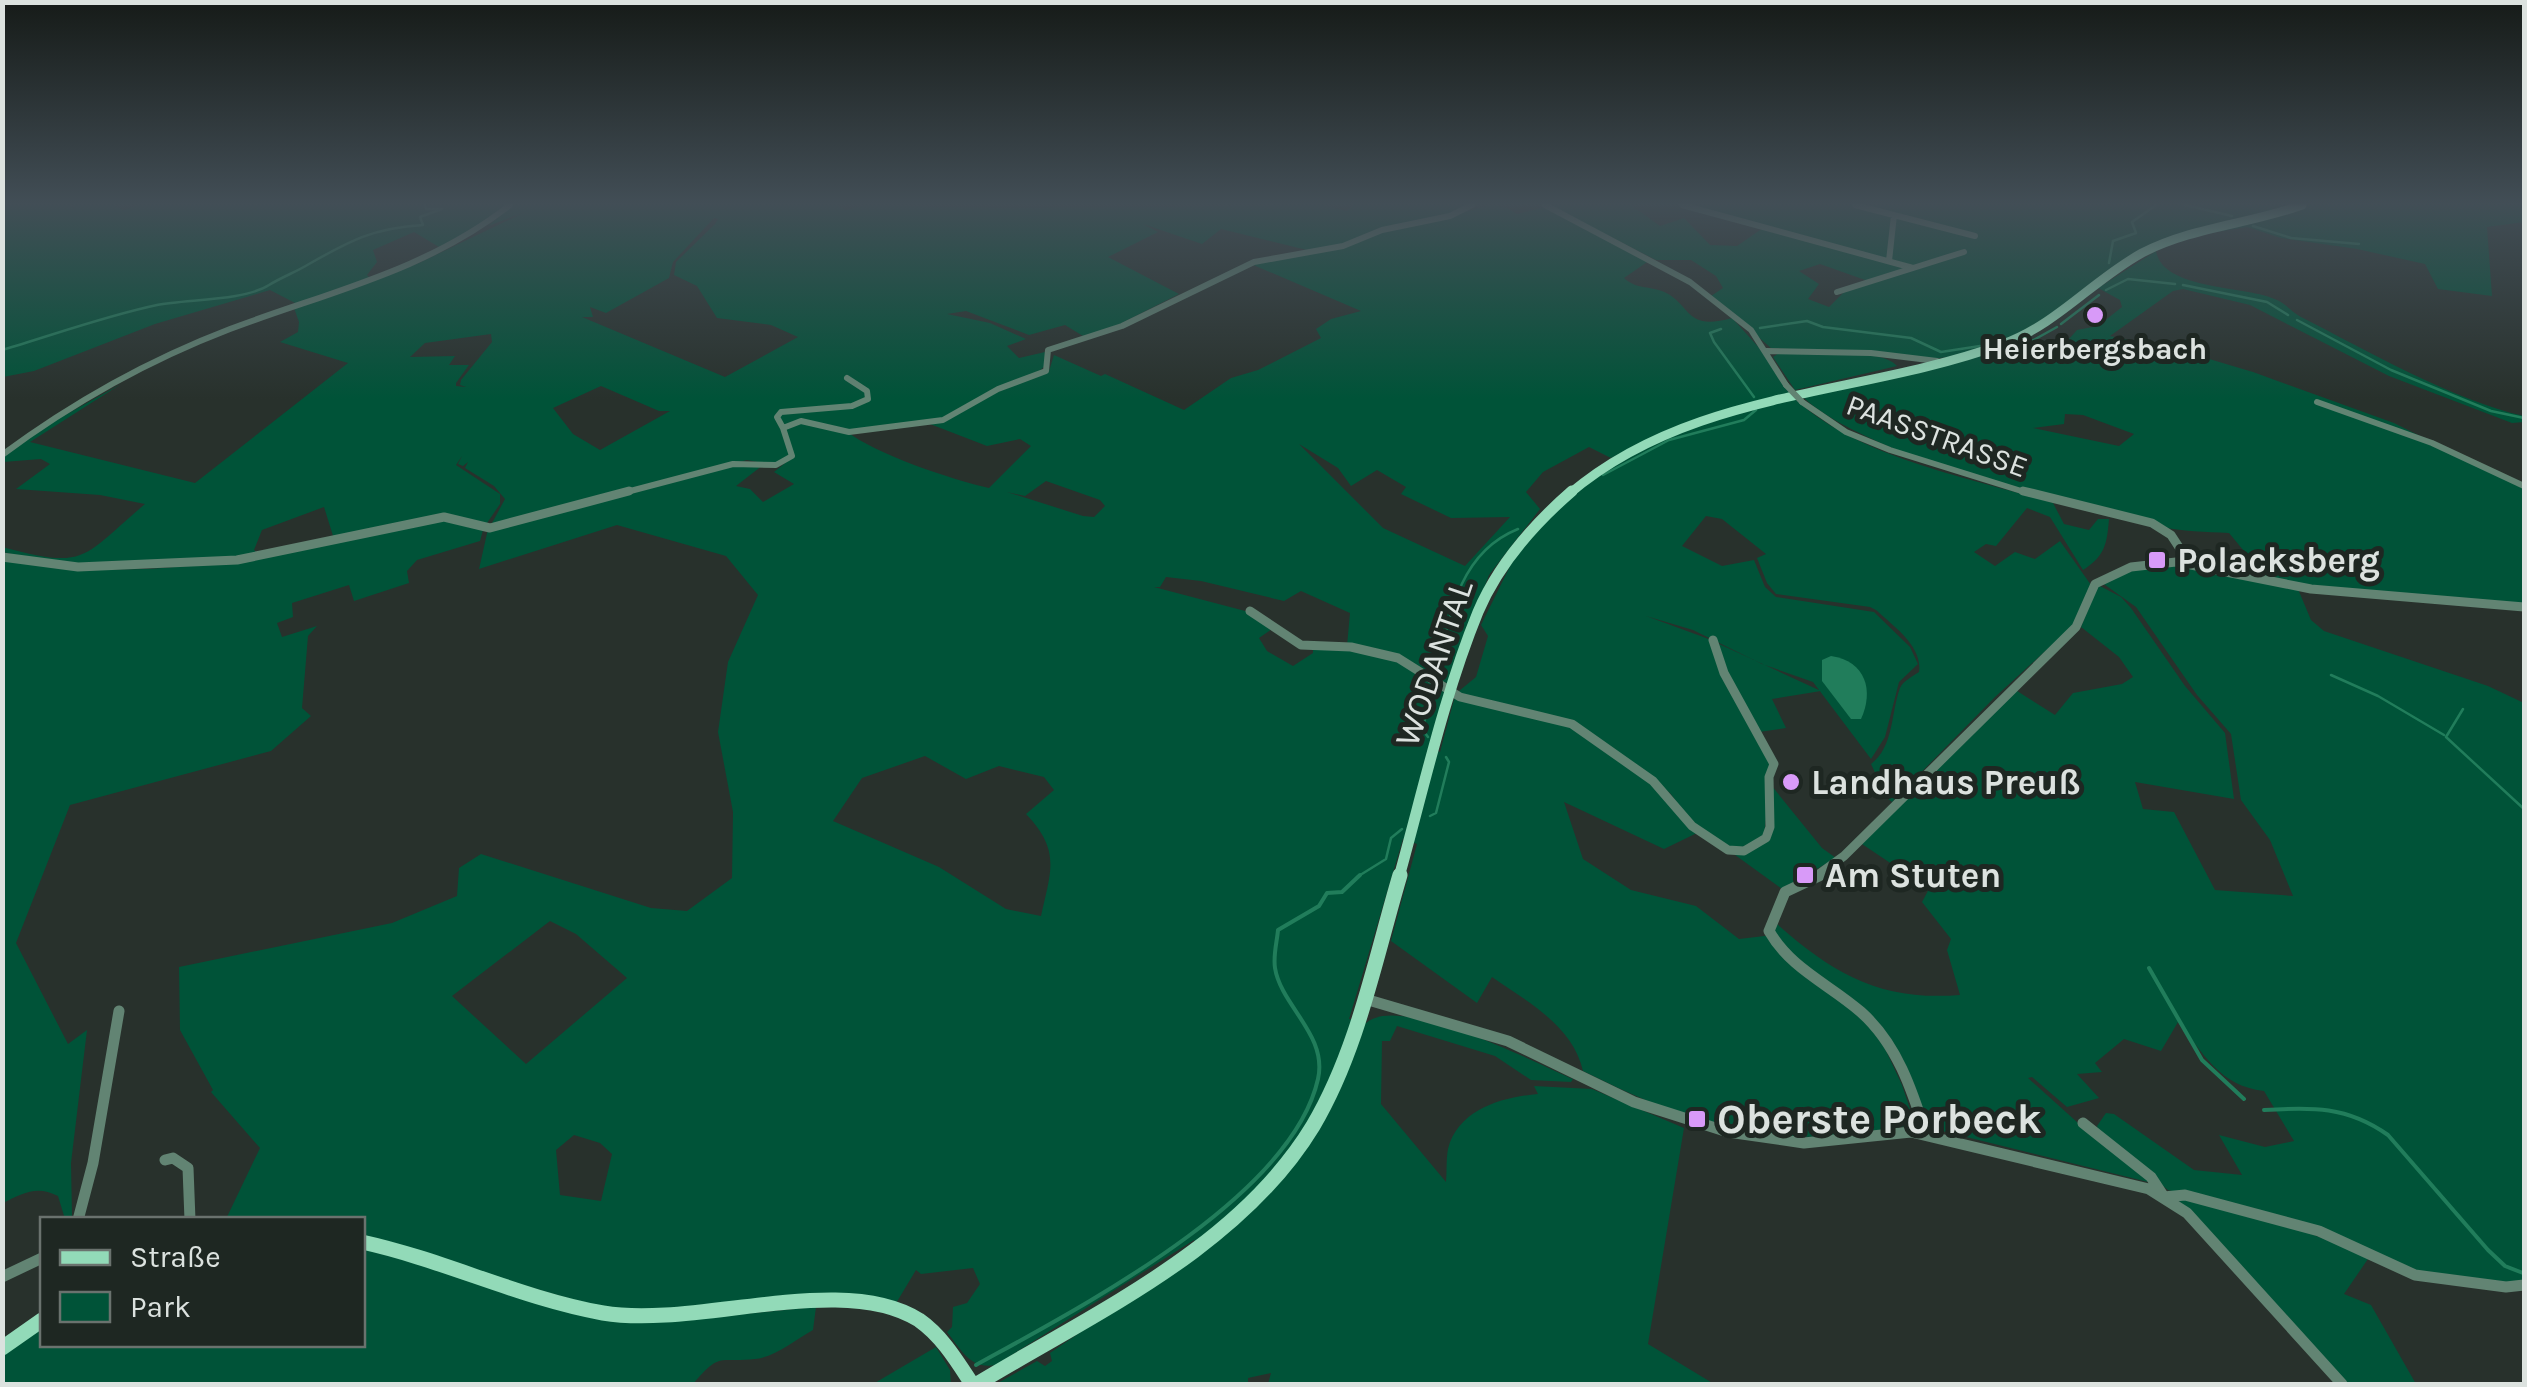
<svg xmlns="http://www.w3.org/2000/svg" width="2527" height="1387" viewBox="0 0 2527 1387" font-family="Karla,sans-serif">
<rect width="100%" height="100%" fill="#28312c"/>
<path fill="#005338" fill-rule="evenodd" d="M3,205H68L76,209L72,205H113L124,210L138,205H507L444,250L414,232L373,250L377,262L367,275L371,279L297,304L270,290L155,324L34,371L3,377Z
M513,205H837L846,210L865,205L1003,208L1323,205L1347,211L1354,205H1470C1453,217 1430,215 1414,222C1428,219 1443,219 1456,215C1479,208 1495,198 1517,214L1545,207L1650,260L1624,278C1636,289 1648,286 1662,291C1692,303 1683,332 1732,318L1763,352L1790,394C1726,408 1669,429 1611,458L1589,447L1543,472L1526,492L1540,509L1489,575L1448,684L1398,656L1347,646L1350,613L1301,591L1284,601L1201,581L1166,577L1160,587H1154L1249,612L1272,629L1259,638L1267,651L1293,666L1313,653V648C1374,648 1396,658 1447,689L1429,747L1440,752L1455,696C1489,708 1526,711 1561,722C1609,737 1666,794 1697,833L1664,849L1564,802L1583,859L1631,890L1696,906L1739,939L1773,935L1777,924C1835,975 1881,1001 1960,995L1947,950L1951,939L1922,902L1929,889L1862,844L2014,689L2055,715L2073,693L2122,684L2133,677L2119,657L2081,627L2098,585L2121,597L2131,608L2185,686L2225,733L2234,799L2135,782L2143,809L2174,812L2215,890L2293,896L2270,840L2241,800L2231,734L2197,695L2136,607L2101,582C2125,570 2146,564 2173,564L2298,589L2311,620L2324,631L2488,686L2524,703V1282L2504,1285L2415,1272L2320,1229L2168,1190L2100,1136L2097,1126L2106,1113L2114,1114L2194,1170L2242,1175L2219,1135L2265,1147L2294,1141L2264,1091C2219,1086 2204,1053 2178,1022L2161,1051L2124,1039L2095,1063L2102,1072L2077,1074L2099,1098L2067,1107L2032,1077L2028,1078L2088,1132L2146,1176L2148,1182L1930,1128L1890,1038L1881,1040L1902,1085L1914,1121L1907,1126C1869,1131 1829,1138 1790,1137C1718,1135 1646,1102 1583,1071C1573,1026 1528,1002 1492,977L1477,1003L1391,941L1417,844L1403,839L1349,1019L1366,1023C1399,993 1534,1062 1573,1079L1571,1082L1531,1080L1495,1056L1397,1026L1390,1041H1382L1381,1104L1446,1182C1447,1172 1446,1159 1448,1149C1458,1109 1503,1097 1538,1094L1534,1086L1592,1089L1684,1128L1648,1344L1714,1384H1268L1271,1373L1248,1378V1384H996L1037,1361L1045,1366L1052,1361L1050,1353L1202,1249L1194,1240L996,1365C971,1370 962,1351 947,1332L952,1327L953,1307L967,1303L980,1284L973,1268L921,1274L916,1270L895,1305C806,1282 712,1322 621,1312C601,1309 580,1301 561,1296C494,1278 430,1251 363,1237L362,1220L226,1219L260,1148L211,1092L213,1090L180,1030L179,967L392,923L457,896L459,868L481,854L651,908L687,911L732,878L733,812L718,732L728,662L758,595L726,556L617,525L479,569L488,529L746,462L763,465L736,486L750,489L763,502L794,484L774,472L790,459L773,465L747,460L491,525L505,499L494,486L465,468L468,462L463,466L458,464L462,456L456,465L500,494V504L485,526L449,515L334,539L324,507L262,530L254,550L259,555C177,570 83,571 3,552L2,547C88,570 81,558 145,504L100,495L16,489L50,464L41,459L3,462V456L31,434L121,384L30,442L195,483L348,363L280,342L298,332L299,322L294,308L419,263L525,212L488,226ZM714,218L718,219L715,224L676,262L674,275L697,286L717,318L771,325L798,337L725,377L582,317H593L590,307L606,313L669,278L673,262ZM1143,224L1202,244L1221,229L1311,251L1251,264L1361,311L1331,319L1316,329L1321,338L1258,370L1231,378L1184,410L1105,374L1101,376L1054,355L1049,371C1034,380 1018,381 1003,388C977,399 958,418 930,424L987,446L1020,439L1031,446L989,488C953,480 875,454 846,431L942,419L999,387L1036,374L1046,365L1045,352L1019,358L1007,346L1026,339L990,323L947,314L966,311L1029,335L1065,325L1083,336L1112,328L1179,294L1108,257L1158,232ZM491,334L492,342L461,380L460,385L466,387L456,386V383L469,365H449L455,356L410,357L425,343ZM601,386L659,411H670L600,450L573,434L553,408ZM1299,444L1338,468L1351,486L1377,470L1406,487L1401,494L1451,518L1510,517L1465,566L1383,528ZM1046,481L1100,500L1105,506L1094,517L1083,516L1007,492L1025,496ZM925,756L966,779L999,766L1044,777L1054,790L1026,814C1061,851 1051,870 1041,916L1006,909L939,867L833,821L862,778ZM550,921L576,934L627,978L526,1064L452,996ZM574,1135L600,1143L612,1154L601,1201L560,1195L556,1150Z
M1548,205H1631L1660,226L1684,218L1710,245L1737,246L1763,228L1684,205H2296L2159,242L2031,329L1962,355L1933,359L1771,348L1711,296L1723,288L1716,276L1691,260H1656ZM1820,264L1868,281L1844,292L1829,307L1808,299L1819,284L1799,271Z
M2310,205H2524V222L2487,227L2492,296L2438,289L2425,264L2357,249L2281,238L2247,227L2199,235Z
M2156,251C2163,291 2246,285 2277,300C2286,304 2292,312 2301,317C2368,351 2452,400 2524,416V422L2512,423L2389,376L2250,305L2183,289L2173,291L2110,336L2179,350L2253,372L2394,423L2524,488V605L2458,602L2268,580L2229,533C2206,532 2182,531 2160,527C2077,511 1856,452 1801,395L2017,342L2051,347L2069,339L2077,330L2098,326L2122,307L2120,300L2098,288ZM2065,414L2083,415L2134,434L2119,446L2033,428L2064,424Z
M1779,353C1806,354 1881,347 1897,366L1795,390L1773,357Z
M1792,396C1856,458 1969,477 2053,503L2064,524L2089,530L2098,519H2109C2107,544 2105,556 2083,570L2050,517L2027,508L1996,546L1986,544L1974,552L1995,566L2015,552L2035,559L2060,541L2091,585L2076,623L1995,697L1892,802L1887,798L1871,764C1894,747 1891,712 1900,688C1903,681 1913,676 1919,672C1923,646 1893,626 1876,610L1870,607L1776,594L1767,583L1757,558L1766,554L1722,519L1706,516L1682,546L1722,566L1754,560L1765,587L1776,597L1874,612L1910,647L1918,664L1899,682L1885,737L1871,759L1813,682L1762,664L1693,630L1646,616L1706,638L1821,691L1772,699L1786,728L1759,732L1772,764L1764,836L1755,844L1732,849L1695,827L1670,793L1582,729L1463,696L1459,691L1476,677L1488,636L1481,625L1515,556L1559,503L1650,441Z
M444,518L483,530L480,541L417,560L407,571L409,583L354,601L349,585L292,603L293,617L277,623L282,637L317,626L308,636L302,708L311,716L271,751L70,805L16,943L68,1044L87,1030L71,1163L72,1216L65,1219L58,1196C37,1185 23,1193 3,1203L2,557C148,591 301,548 444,518Z
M1771,785L1822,848L1836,858L1782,889L1731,852L1767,839Z
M2186,1198L2295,1228L2370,1256L2344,1294L2371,1305L2416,1384H2348L2178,1200Z
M363,1248L615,1322H658L816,1307L813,1330C797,1339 773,1358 755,1359C718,1363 721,1351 693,1384H3V1355L42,1328V1344H362Z
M936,1347L950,1370L951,1384H873Z"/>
<path fill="#217d5b" d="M1831,656C1866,661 1874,691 1861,719H1851L1822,681V660Z"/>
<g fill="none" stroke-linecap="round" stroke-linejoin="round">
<path stroke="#217d5b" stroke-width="2.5" d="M2185,205L2232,216
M2253,226L2291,238L2359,244
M2109,263L2113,241L2136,233L2132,222L2156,205
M2183,285L2267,302L2288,315
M2106,290L2128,279L2175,284
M2297,320L2391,370L2491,411L2524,418
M2061,324L2099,295
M1760,328L1807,321L1823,327L1911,338L1941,352L1980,346
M1721,329L1710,333L1714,342L1754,397
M2030,342L2057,327
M2,350C53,335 105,316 157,305C187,299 244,301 269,285C282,277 296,272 309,264C351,240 374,228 423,225L420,217L442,209H426L425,205
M2007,350L2022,345
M1603,475L1669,440L1744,420L1756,410
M1437,675C1449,617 1458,553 1518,529
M2331,675L2378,696L2444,735
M2463,709L2446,737L2524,809
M1428,737L1422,729L1435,687
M1430,816L1436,813L1449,762L1446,757
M1357,877L1386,859L1391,838L1402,829"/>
<path stroke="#217d5b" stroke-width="4" d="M2149,968L2202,1060L2244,1099
M2264,1110C2312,1107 2347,1106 2388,1135L2488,1250L2505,1266L2523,1273
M976,1365C1077,1309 1291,1199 1318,1079C1328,1035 1281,1006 1275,968C1273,955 1277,942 1278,930L1319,906L1327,893L1342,892L1360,875"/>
<path stroke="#628473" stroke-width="6" d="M1545,205L1690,282L1751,330L1786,385
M1682,205L1913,268
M1855,205L1975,236
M1889,261L1894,215
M1837,292L1964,252
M1766,351L1871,353L1937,361
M1802,402L1846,432L1890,450L2031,494
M2317,402L2432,443L2524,486
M783,428L777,417L781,412L852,406L868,399L867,391L847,378
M2,455C72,403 149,360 230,329C328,292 426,271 510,205
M619,494L733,464L776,465L792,456L783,428L801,421L849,432L943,420L998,389L1046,371L1048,350L1122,326L1254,262L1343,246L1382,230L1450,216L1472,205"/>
<path stroke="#628473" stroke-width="9" d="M2023,491L2152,523L2171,535L2190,564
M2,557L78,567L237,560L444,517L490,528L629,491
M1250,611L1301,645L1351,647L1398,658L1460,697L1572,724L1653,781L1692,826L1728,850L1744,851L1766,838L1770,827L1769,777L1774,764L1724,673L1713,640
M1815,877L1844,856L2076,627L2095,584L2131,567L2176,562L2311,589L2524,607"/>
<path stroke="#628473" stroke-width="11" d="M1821,875L1785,892L1769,931C1791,969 1829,984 1861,1012C1897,1044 1912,1090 1926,1134
M1365,999L1508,1041L1634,1102L1728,1132L1804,1143L1911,1132L2149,1189L2187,1213L2342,1384
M2083,1123L2151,1177L2164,1197L2185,1195L2319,1231L2415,1275L2506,1287L2524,1285
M165,1160L173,1158L188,1168L190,1220
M78,1220L93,1163L119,1011
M2,1277L42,1258"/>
<path stroke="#92dab8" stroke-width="9" d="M1569,494C1692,389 1858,397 2003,344C2056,325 2093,280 2142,253C2192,227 2250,224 2302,205"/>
<path stroke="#92dab8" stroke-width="11" d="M1399,877C1423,791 1444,695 1478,612C1498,565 1534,524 1572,491"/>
<path stroke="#92dab8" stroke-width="15" d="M362,1242C444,1260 520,1298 603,1313C696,1329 842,1271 919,1320C942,1336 957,1361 972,1384
M2,1348L42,1320
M977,1384C1094,1313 1239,1248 1313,1126C1358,1050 1375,959 1400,875"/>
<path stroke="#628473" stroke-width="6" d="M1786,385L1802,402"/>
</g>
<linearGradient id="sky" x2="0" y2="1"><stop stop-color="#161b18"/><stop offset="0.51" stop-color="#424e56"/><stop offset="1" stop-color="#424e56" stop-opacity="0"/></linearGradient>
<rect width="2527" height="399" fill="url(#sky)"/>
<g fill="#d89af8" stroke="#1e2722" stroke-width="4">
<circle cx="2095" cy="315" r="10"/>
<rect x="2147" y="550" width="20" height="20" rx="5"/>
<circle cx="1791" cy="782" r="10"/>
<rect x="1795" y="865" width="20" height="20" rx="5"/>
<rect x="1687" y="1109" width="20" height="20" rx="5"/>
</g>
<g text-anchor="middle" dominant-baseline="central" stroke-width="10" stroke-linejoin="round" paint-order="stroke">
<g font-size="30" font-weight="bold" fill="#dce2df" stroke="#1e2722">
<text x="2095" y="349">Heierbergsbach</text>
</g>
<g font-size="30" fill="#dce2df" stroke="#1e2722">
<text transform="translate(1937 436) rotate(20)">PAASSTRASSE</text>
</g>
<g font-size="35" font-weight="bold" fill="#dce2df" stroke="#1e2722" text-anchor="start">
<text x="2177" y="560">Polacksberg</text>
<text x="1811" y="782">Landhaus Preuß</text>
<text x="1825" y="875">Am Stuten</text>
</g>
<g font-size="35" fill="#dce2df" stroke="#1e2722">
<text transform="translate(1434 663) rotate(-71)">WODANTAL</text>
</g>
<g font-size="42" font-weight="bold" fill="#dce2df" stroke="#1e2722" text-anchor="start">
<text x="1717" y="1119">Oberste Porbeck</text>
</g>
</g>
<rect width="2527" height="1387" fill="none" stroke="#dce2df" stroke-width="10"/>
<rect x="40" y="1217" width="325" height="130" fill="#1e2722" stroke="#6a726e" stroke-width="2.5"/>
<rect x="60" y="1250" width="50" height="15" fill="#92dab8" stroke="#6a726e" stroke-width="2.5"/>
<text x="130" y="1267" font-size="30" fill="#dce2df">Straße</text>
<rect x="60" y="1292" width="50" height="30" fill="#005338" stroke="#6a726e" stroke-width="2.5"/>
<text x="130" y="1317" font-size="30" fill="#dce2df">Park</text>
</svg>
